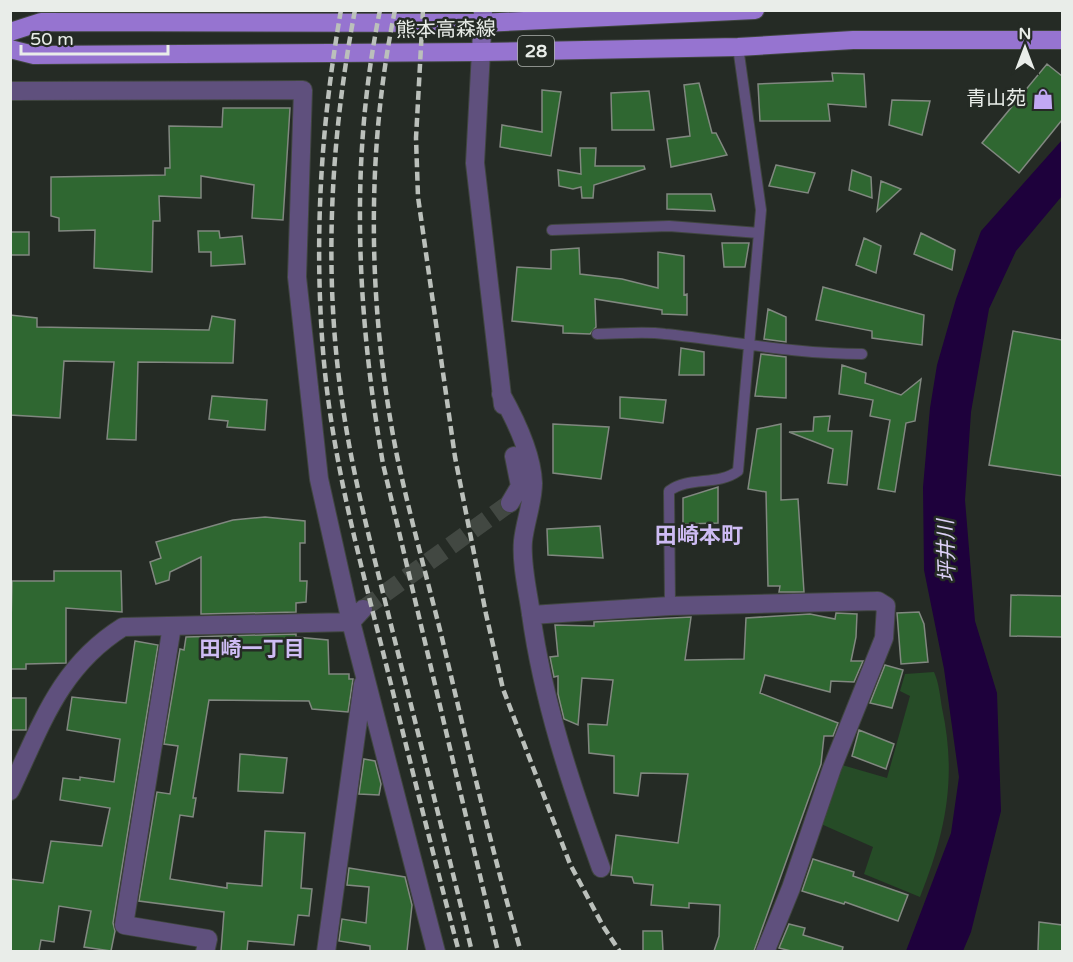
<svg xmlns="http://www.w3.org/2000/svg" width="1073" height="962" viewBox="0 0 1073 962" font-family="'Varela Round','Noto Sans JP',sans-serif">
<rect width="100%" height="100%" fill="#252b25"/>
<path fill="#264c27" d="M934,672C939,683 940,696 942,708C957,777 946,832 920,897L864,874L873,847L821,824L842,765L887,778L910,696L900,691L905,674Z"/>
<path fill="#1e013c" d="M1062,140V196L1016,251L989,309L971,412L965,500L975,621L997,693L1001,811L971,932L963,951H906L951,833L959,777L944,669L924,570L923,487L930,408L937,365L956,299L981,231Z"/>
<path fill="#2f6731" stroke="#818880" stroke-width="1.5" d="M1047,64L1062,76V120L1019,173L982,143Z
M832,73L864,74L866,107L828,104L830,121H760L758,84L833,81Z
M699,83L712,133H716L727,155L671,167L667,139L690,136L684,85Z
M542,90L561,92L551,156L500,147L502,125L542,132Z
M649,91L654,130H612L611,93Z
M892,100L930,101L922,135L889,125Z
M223,108H290L283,220L252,218L254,185L201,176V198L159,196L160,221H153L152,272L94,268L95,230L59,231V218L51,216V177L165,175V168H170L169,126L222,127Z
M580,148H596L595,166H644L645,169L594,185L593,198H582L581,187L573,189L559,186L558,170L581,174Z
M776,165L815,173L808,193L769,186Z
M852,170L871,177L872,198L849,190Z
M881,181L901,189L877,211Z
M667,194H711L715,211L667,209Z
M198,231H219L220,238L242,236L245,264L211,266V252H199Z
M10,232H29V255H10Z
M921,233L955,250L952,270L914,254Z
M864,238L881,246L876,273L856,265Z
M722,243H749L745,267H724Z
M579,248L580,274L622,279L658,288V252L684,256V295L687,294V315L662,314V310L595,299L596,327L590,334L563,333V326L512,321L517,267L551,269V250Z
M823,287L924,315L922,345L872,338V331L816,320Z
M768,309L786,317V342L764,339Z
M10,315L37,318V327L209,330L212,316L235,320L233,363L138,362L136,440L107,439L114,362L64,361L60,418L10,415Z
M1013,331L1062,340V476L989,465Z
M681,348L704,352V375H679Z
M761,354L786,357V398L755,396Z
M842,365L866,373L865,383L901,395L921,379L915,421L906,423L895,492L878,489L890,420L870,416L873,400L839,394Z
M212,396L267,400L265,430L227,427L228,421L209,419Z
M620,397L666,400L663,423L620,418Z
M830,416L828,431H852L847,485L828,483L833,449L789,432L813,431L814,417Z
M553,424L609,427L601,479L553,473Z
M781,424V500L798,499L804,592H779L780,586H768L766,492L748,489L757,429Z
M718,487V523L683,524V498Z
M265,517L305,521V543H300V581H307L306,602L296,603V612L201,614V557L170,572L169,580L156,584L150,562L161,558L156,542L233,520Z
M600,526L603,558L548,555L547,529Z
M54,571H121L122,612L66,608V663L26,664V669H10L12,581H54Z
M1011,595L1062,596V637L1010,636Z
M919,612L924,624L928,662L901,664L897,613Z
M836,613L857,614L856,637L851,661H863L854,682L831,681L830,692L765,675L760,693L838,723L833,736H824L821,764L754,951H714L719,936L720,905L689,903V908L651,905L653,885L634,883L632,877L611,875L616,835L678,843L688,774L641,773L638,796L614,793V756L589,753L588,724L607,725L613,680L582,678L578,725L564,719L558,694V676L554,677L550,657L558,656L555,625L594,626V622L691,617L685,660L744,659L746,618L810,614L835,619Z
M296,634V637L328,640L329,674H349V679H353L348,712L312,709L309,701L209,700L193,798H196L193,817L180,815L170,879L227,888V883L262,886L265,831L305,833L301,888L312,889L309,916L298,915L294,945L248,941L247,951H221L224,912L139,901L157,792L170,794L178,746L164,744L180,649L184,650L186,637Z
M135,641L158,645L113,923L115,931L111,951L84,947L91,911L59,906L54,942L41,940L39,951H10V879L43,883L51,841L102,846L110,808L60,800L63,778L80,780V777L114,782L120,739L67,730L72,697L126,703Z
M885,665L903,670L892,708L870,703Z
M10,698H26V730H10Z
M859,730L894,744L886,769L852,756Z
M240,754L287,758L283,793L238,791Z
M364,759L375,761L381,784L379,795L359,794Z
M813,859L854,872L853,876L908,895L898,921L845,902L844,904L802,891Z
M349,868L405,877L412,905L407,951H370V946L339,941L342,919L366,923L369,887L347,885Z
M1039,922L1062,925V951H1038Z
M789,924L805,928L803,935L843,947L842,951H791L779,948Z
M643,931H662L663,951H643Z"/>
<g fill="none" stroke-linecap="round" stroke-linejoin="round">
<path stroke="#424842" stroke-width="18" stroke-dasharray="18 9" stroke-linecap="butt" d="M363,609L510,503"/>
<defs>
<path id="lane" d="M552,230L669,226L759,233
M597,334C619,334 643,331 665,334C731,341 795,354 862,354
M670,606L669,491C689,476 718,486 738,471L761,210L738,47"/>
<path id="street" d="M481,52L475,163L503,405
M10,91L303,90L297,277L319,479L351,622L436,952
M501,394C515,419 532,453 533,483C533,502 525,522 523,541C521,564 528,592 531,614C543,701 571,785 601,868
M510,503L520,486L514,456
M531,615L670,606L878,601L886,606L884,638L832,768L791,888L765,952
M172,626L124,925L208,939L205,952
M10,791C41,726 59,667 123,627L351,622L363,609
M326,952L363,684"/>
<path id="secondary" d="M481,52L483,10"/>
<path id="primary" d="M10,32L41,22L481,23L755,10
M10,49L34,55L481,52L738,47L853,40H1062"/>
</defs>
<use href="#lane" stroke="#404640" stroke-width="12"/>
<use href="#street" stroke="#404640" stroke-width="20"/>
<use href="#secondary" stroke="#404640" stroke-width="20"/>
<use href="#primary" stroke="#404640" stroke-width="20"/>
<use href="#lane" stroke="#5f507d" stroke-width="10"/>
<use href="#street" stroke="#5f507d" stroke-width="18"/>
<use href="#secondary" stroke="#7e65ac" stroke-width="18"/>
<use href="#primary" stroke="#9674d0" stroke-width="18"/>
<path stroke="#bbc0bb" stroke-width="4.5" stroke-dasharray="9 4.5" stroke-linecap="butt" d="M341,10C321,124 314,236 323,351C331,452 357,550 382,648C407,749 432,851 459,952
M355,10C330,141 323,277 343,408C354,483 374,556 392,629C419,737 446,844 472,952
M380,10C349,161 357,313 383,464L498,952
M395,10C365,155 368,311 397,456C410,517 427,578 442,638C467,743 491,848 521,952
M423,10L416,138L418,197L455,457L486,614L503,689L570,864L603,926L620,952"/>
</g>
<defs>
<symbol id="shop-bare" viewBox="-9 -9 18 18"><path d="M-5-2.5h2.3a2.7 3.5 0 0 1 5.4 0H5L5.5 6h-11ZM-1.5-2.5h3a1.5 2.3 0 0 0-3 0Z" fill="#c1a8f3" stroke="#252b25" stroke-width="2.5" paint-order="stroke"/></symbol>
</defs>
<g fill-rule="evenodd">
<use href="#shop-bare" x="1028" y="84" width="30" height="30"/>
</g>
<g text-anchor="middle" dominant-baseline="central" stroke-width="5" stroke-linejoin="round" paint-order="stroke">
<rect fill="#252b25" stroke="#aeb3ae" stroke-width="1.5" x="518" y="36" width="36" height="30" rx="4.5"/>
<g font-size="18" font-weight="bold" fill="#e9ede9">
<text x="536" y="51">28</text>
</g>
<g font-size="20" fill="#e9ede9" stroke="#252b25">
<text transform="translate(446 30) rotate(-1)">熊本高森線</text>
</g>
<g font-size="20" fill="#e9ede9" stroke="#252b25" text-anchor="end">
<text x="1026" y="99">青山苑</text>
</g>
<g font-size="21" font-style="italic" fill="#dcd0f6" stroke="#252b25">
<text transform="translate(947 551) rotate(-92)">坪井川</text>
</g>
<g font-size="21" font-weight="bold" fill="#cebcf4" stroke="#252b25">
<text x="252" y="649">田崎一丁目</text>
</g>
<g font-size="22" font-weight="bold" fill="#cebcf4" stroke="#252b25">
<text x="699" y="536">田崎本町</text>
</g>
</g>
<rect width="1073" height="962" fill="none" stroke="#e9ede9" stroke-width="24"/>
<g transform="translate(1025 48)" stroke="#252b25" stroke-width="4.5" paint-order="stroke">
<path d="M0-4.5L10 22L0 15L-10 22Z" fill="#e9ede9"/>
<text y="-9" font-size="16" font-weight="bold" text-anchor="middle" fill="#e9ede9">N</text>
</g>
<path d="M21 45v9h147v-9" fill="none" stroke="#e9ede9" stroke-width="3"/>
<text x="30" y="45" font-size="18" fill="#e9ede9" stroke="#252b25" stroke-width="4.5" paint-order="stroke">50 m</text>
</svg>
